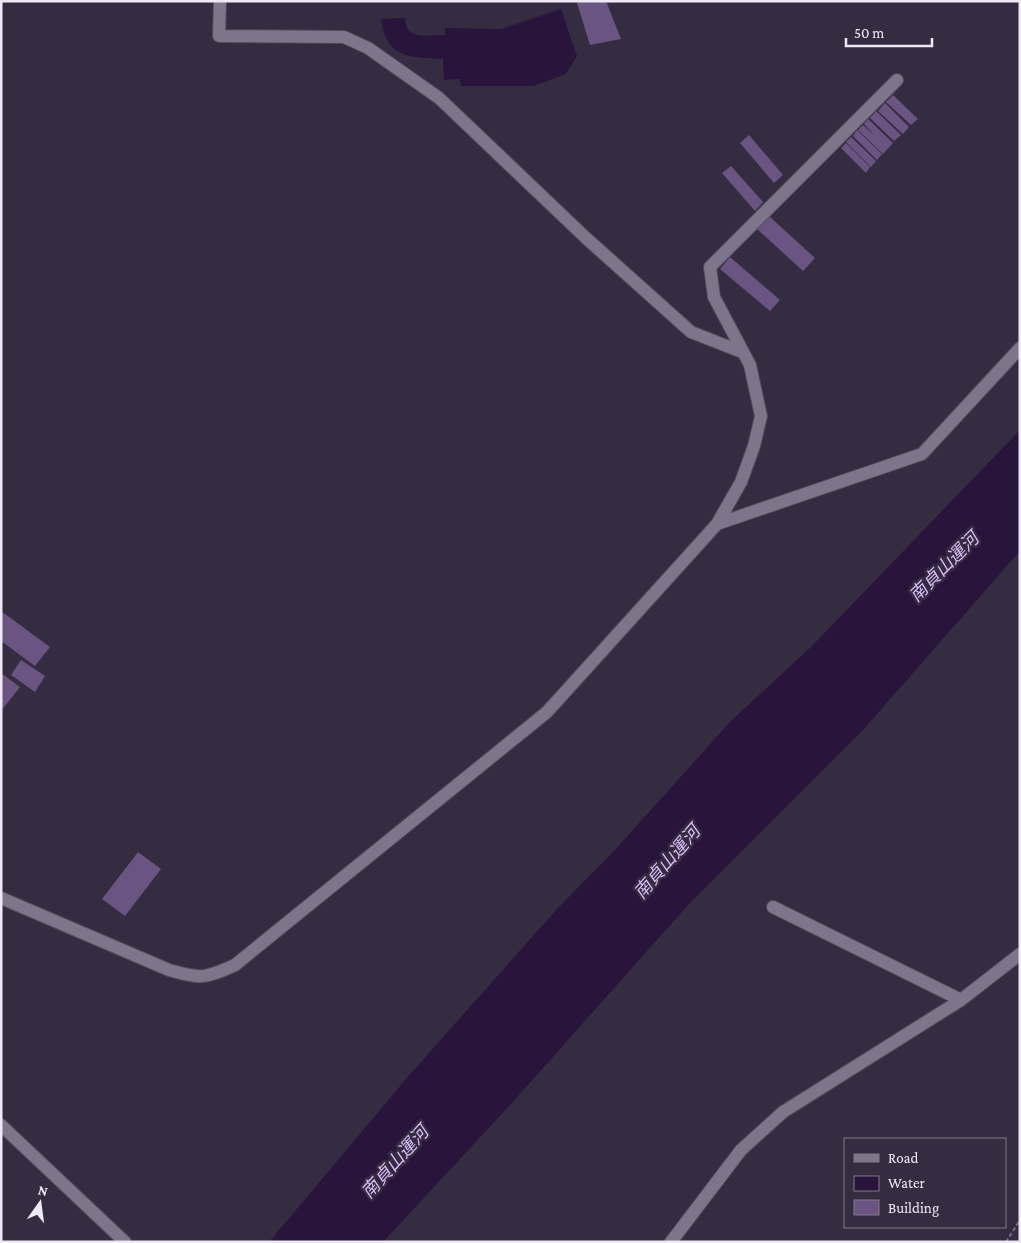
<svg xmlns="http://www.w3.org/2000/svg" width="1021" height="1243" viewBox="0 0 1021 1243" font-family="'Crimson Pro','Noto Sans JP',serif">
<rect width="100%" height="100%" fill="#362c41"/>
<path fill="#29143c" d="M561,9L577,56L566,74L533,86H461L460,79L444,80L443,59C410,57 386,59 381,19L405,18C406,41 427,35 445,35V28L501,29Z
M1020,430V551L863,730L688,905L511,1104L383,1242H269L412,1072L557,909L614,851L730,722L812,646Z"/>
<path fill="#6a5481" d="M580,1H606L621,39L590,45L577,3Z
M893,95L918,119L911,125L886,102Z
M885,103L909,127L903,134L878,111Z
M876,111L901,135L894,141L870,118Z
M868,119L893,143L883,154L858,130L863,125L874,135L864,124Z
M857,130L882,154L877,160L853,136Z
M749,135L783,175L774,183L740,143Z
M851,137L876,161L871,167L846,142Z
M846,143L870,167L866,173L841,148Z
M731,166L763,202L755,211L722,173Z
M769,216L815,258L803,271L757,229Z
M730,257L780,300L770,311L720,269Z
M1,611L50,647L35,666L1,641Z
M21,660L45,676L35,692L11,675Z
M1,673L20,687L1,711Z
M138,852L161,869L125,916L102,899Z"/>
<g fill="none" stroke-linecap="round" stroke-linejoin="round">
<defs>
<path id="minor" d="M220,1L219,36L344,37L368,48L439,98L586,238L691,332L742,352
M717,524L922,454L1020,348
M1,898L169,970C201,979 204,979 235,965L547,712L717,524L741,482L754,446L761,416L750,365L714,297L710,267L897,80
M773,907L961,1000
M1,1125L125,1242
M671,1242L741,1150L783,1112L961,1000L1020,954"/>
</defs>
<use href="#minor" stroke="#544a5e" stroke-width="14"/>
<path stroke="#797183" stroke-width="2" stroke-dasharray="4 2.5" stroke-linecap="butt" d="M1006,1242L1020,1220"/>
<use href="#minor" stroke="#7f758a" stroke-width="12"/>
</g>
<g text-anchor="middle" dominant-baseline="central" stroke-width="5" stroke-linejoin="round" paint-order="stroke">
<g font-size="18" font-style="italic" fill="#d8bdf7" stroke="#362c41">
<text transform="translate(944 567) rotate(-45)">南貞山運河</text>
<text transform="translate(667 862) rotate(-49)">南貞山運河</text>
<text transform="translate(395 1162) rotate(-48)">南貞山運河</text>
</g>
</g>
<rect width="1021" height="1243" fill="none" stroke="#efe9f6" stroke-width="5"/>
<rect x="844" y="1138" width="162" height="90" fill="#362c41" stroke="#807889"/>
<rect x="854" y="1154" width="25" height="8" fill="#7f758a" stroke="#807889"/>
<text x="888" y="1163" font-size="15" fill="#efe9f6">Road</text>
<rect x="854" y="1176" width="25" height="15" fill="#29143c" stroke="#807889"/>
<text x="888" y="1188" font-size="15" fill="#efe9f6">Water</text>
<rect x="854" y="1200" width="25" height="15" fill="#6a5481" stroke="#807889"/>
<text x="888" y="1213" font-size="15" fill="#efe9f6">Building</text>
<g transform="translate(40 1203) rotate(14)" stroke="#362c41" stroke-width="4" paint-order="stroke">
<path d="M0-4L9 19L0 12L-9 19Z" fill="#efe9f6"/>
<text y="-8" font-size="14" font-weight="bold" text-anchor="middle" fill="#efe9f6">N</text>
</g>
<path d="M846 38v8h86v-8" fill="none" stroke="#efe9f6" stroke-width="2.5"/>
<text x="854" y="38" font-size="15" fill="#efe9f6" stroke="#362c41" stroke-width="4" paint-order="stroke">50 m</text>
</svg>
